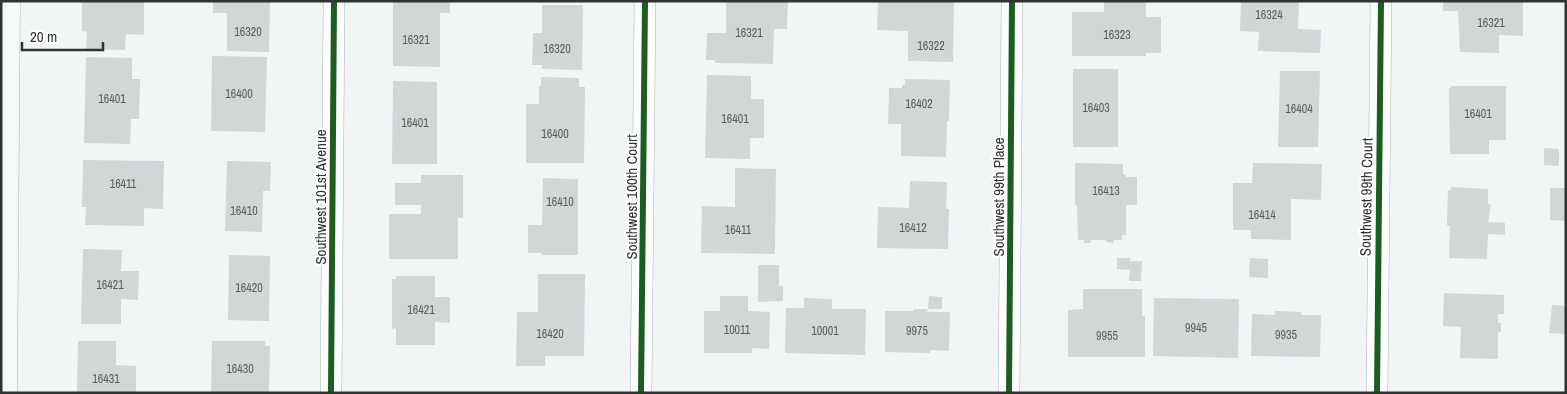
<svg xmlns="http://www.w3.org/2000/svg" width="1567" height="394" viewBox="0 0 1567 394" font-family="'Archivo Narrow',sans-serif">
<rect width="100%" height="100%" fill="#f1f5f6"/>
<path fill="#d3d6d7" d="M82,1H144V35L126,34L125,50L86,49L87,32L82,31Z
M213,1H270L269,52L227,51V13H213Z
M393,1H450V13H440V67L393,66Z
M726,1H788L787,29H774L773,64L715,63V60H706L707,33H726Z
M878,1H954L953,62L908,61V31L877,30Z
M1104,1H1146V17H1161V53H1146V56H1072V12H1104Z
M1241,1H1299L1298,29L1321,30L1320,53L1258,51L1259,32L1240,31Z
M1443,1H1523V36L1499,35V53L1460,52L1458,11H1443Z
M542,5H583L582,70L542,69V65H532L533,33H542Z
M212,56L267,57L265,132L211,131Z
M86,57L132,58V79H140L139,119H131L130,144L84,143Z
M1073,69H1118V147H1073Z
M1280,71H1320L1318,147H1278Z
M707,75L751,76V99H764V138H750V159L705,158Z
M541,77L579,78V87H585L584,163H526V104H539V86H541Z
M905,79L950,80L949,121H947L946,157L901,156V124H888L889,88H902V85H905Z
M393,81L437,82V164H392Z
M1451,86H1506V140H1489V154H1450L1449,89L1451,88Z
M1544,148L1559,149V166L1544,165Z
M83,160L164,161L163,209L144,208V226L85,225L86,207H82Z
M227,161L271,162L270,191H263L262,232L225,231Z
M1075,163L1123,164V174L1126,175V177H1137V205H1126V235H1122V240H1113L1114,243L1106,242V240H1091V243H1084V240H1078L1077,205H1075Z
M1253,163L1322,164L1321,200L1291,199V240L1251,239V230H1233V183H1252Z
M735,168L776,169L775,254L701,253L702,206L735,207Z
M421,175H463V218H458V259H389V214H421V205H395V183H421Z
M543,178L578,179V255H542V253H528V225H542Z
M910,181L947,182L946,209H949L948,249L877,248L878,207L909,208Z
M1451,187L1488,189V204L1491,205L1488,222L1505,223V235L1488,234L1487,259L1449,258L1450,226L1447,225L1448,190H1451Z
M1550,188H1566V221L1550,220Z
M83,249L122,250L121,271H139L138,300L121,299V324H81Z
M229,255L270,256L269,321L228,320Z
M1117,258H1130V261H1142L1141,281H1129L1130,270L1117,269Z
M1250,258L1268,259V278L1249,277Z
M758,265H779V286H783V301L758,302Z
M538,274H585L584,356H545V366H516L517,312H538Z
M396,276H435V297H450V323L435,322V345H396V328L392,329V279H396Z
M1083,289H1142V316H1145V357H1068V310L1083,309Z
M1444,293L1504,295V314H1498V323H1501V332H1498V359L1460,358L1461,327L1443,326Z
M720,296H748V311L770,312L769,349L752,348V353H704V311H720Z
M929,296L942,297V309H928Z
M804,298L832,299V309H866L865,355L785,353L786,308H804Z
M1154,298L1239,299L1238,358L1153,356Z
M1552,305L1566,306L1565,334L1549,333Z
M914,309H928L927,312H950L949,351L930,350V353L885,352V311H913Z
M1275,311L1301,312V315H1321L1320,357L1251,356L1252,314L1275,315Z
M78,341H116V365L136,366V393H77Z
M212,341H265V346H270L269,393H211Z"/>
<g fill="none" stroke-linecap="round" stroke-linejoin="round">
<defs>
<path id="street" d="M331,393L334,1
M641,393L645,1
M1009,393L1012,1
M1377,393L1381,1"/>
<path id="secondary" d="M3,393L6,1"/>
</defs>
<use href="#street" stroke="#afb2b2" stroke-width="22"/>
<use href="#secondary" stroke="#afb2b2" stroke-width="29"/>
<use href="#street" stroke="#fdfefe" stroke-width="21"/>
<use href="#secondary" stroke="#f4f8f9" stroke-width="28"/>
<defs>
<path id="cycleway" d="M331,393L334,1
M641,393L645,1
M1009,393L1012,1
M1377,393L1381,1"/>
</defs>
<use href="#cycleway" stroke="#fff" stroke-width="9"/>
<use href="#cycleway" stroke="#1b5e20" stroke-width="6"/>
</g>
<g text-anchor="middle" dominant-baseline="central" stroke-width="4" stroke-linejoin="round" paint-order="stroke">
<g font-size="12" fill="#5a5c5c">
<text x="1269" y="15">16324</text>
<text x="1491" y="23">16321</text>
<text x="248" y="32">16320</text>
<text x="749" y="33">16321</text>
<text x="1117" y="35">16323</text>
<text x="416" y="40">16321</text>
<text x="931" y="46">16322</text>
<text x="557" y="49">16320</text>
<text x="239" y="94">16400</text>
<text x="112" y="99">16401</text>
<text x="919" y="104">16402</text>
<text x="1096" y="108">16403</text>
<text x="1299" y="109">16404</text>
<text x="1478" y="114">16401</text>
<text x="735" y="119">16401</text>
<text x="415" y="123">16401</text>
<text x="555" y="134">16400</text>
<text x="123" y="184">16411</text>
<text x="1106" y="191">16413</text>
<text x="560" y="202">16410</text>
<text x="244" y="211">16410</text>
<text x="1262" y="215">16414</text>
<text x="913" y="228">16412</text>
<text x="738" y="230">16411</text>
<text x="110" y="285">16421</text>
<text x="249" y="288">16420</text>
<text x="421" y="310">16421</text>
<text x="1196" y="328">9945</text>
<text x="737" y="330">10011</text>
<text x="825" y="331">10001</text>
<text x="917" y="331">9975</text>
<text x="550" y="334">16420</text>
<text x="1286" y="335">9935</text>
<text x="1107" y="336">9955</text>
<text x="240" y="369">16430</text>
<text x="106" y="379">16431</text>
</g>
<g font-size="15" fill="#313333" stroke="#fff">
<text transform="translate(320 197) rotate(-90)">Southwest 101st Avenue</text>
<text transform="translate(631 197) rotate(-90)">Southwest 100th Court</text>
<text transform="translate(998 197) rotate(-90)">Southwest 99th Place</text>
<text transform="translate(1366 197) rotate(-89)">Southwest 99th Court</text>
</g>
</g>
<rect width="1567" height="394" fill="none" stroke="#313333" stroke-width="5"/>
<path d="M22 42v8h81v-8" fill="none" stroke="#313333" stroke-width="2.5"/>
<text x="30" y="42" font-size="15" fill="#313333" stroke="#ffffff" stroke-width="4" paint-order="stroke">20 m</text>
</svg>
